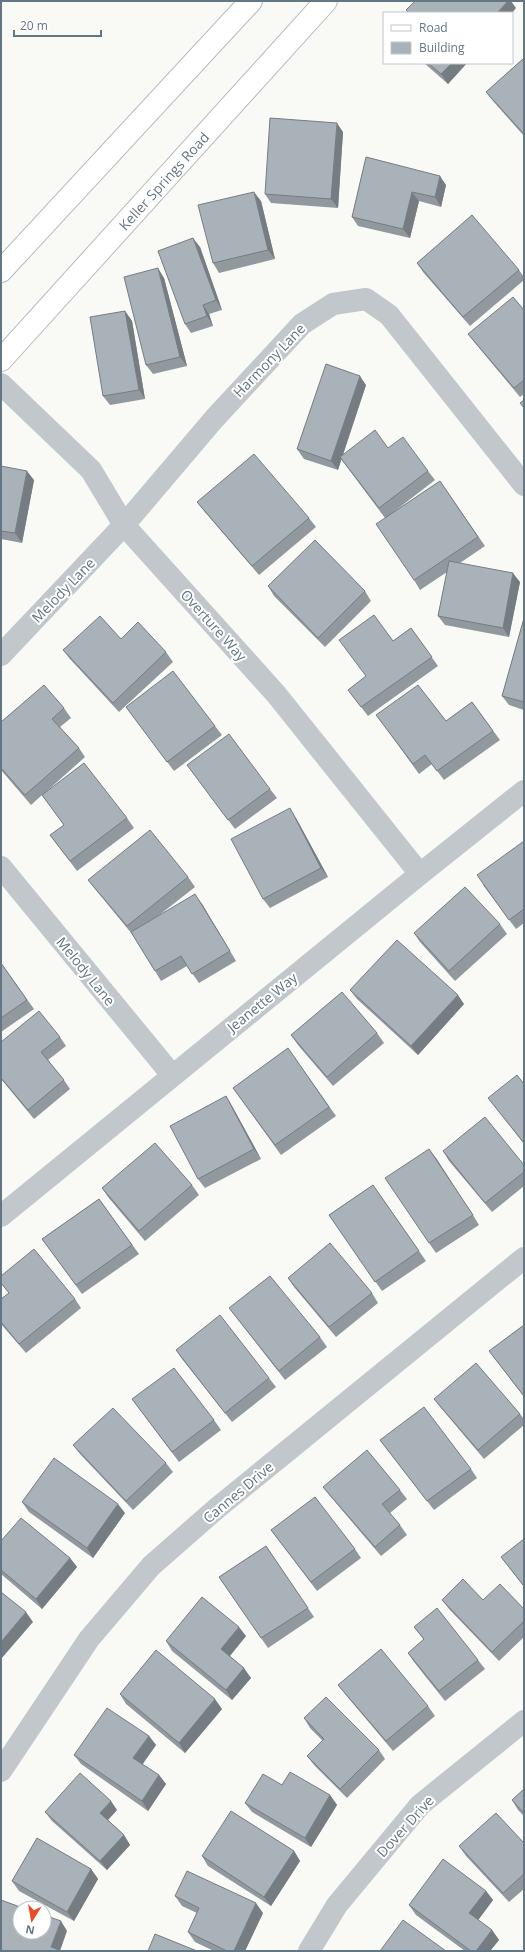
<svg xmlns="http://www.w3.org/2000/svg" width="525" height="1952" viewBox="0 0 525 1952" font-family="'Open Sans',sans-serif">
<rect width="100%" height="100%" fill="#f9f9f6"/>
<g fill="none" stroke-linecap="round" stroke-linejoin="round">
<defs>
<g id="major">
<path d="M1,271L251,1"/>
<path id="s1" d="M1,360L326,1"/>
</g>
</defs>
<use href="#major" stroke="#b5bbbf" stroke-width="24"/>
<path stroke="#c2c7cb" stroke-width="22" d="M1,384L91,470L124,525L276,694L420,874
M1,655L124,525L214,419L302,324L333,304L366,299L389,315L524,485
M1,867L172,1075
M1,1216L420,874L524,791
M1,1771L89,1639L151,1566L216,1509L524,1258
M309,1951L337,1905L420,1805L524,1721"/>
<use href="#major" stroke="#fff" stroke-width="22"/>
</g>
<path fill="#91999f" d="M524,58V136L493,101L486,92Z
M424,63H467L448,84Z
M343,132L338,208L271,203L265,194Z
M366,157L446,185L441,207L419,201L410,238L358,226L352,217Z
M261,201L275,259L219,273L213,263Z
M200,247L222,310L209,314L213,326L191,333L185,324Z
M417,263L519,270L524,277V280L470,326L423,272Z
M164,278L187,366L153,374L146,365Z
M524,310V394L520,397L475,343L468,334Z
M125,311L132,321L145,399L110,405L103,396Z
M366,385L343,454L388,448L428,471L435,480L391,514L440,481L485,546L460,563L520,582L509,637L445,625L438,616L447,572L420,590L414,580L385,518L341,459L338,470L304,459L297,449Z
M1,466L34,480L22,543L1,539Z
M197,502L309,518L316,527L259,575L204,511Z
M268,586L365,591L371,601L325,647L274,596Z
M524,618V710L509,705L502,696Z
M411,628L438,666L368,716L348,690L366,677L393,641Z
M121,639L166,652L173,662L119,712L70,659L63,650Z
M472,702L500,740L444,780L432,764L419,774L383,724L446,721Z
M126,707L215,726L222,735L174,771Z
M64,708L71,718L60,727L79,748L85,757L47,791L127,818L134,828L77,871L50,835L64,825L42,795L31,805L1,770V722Z
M187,765L270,789L277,798L235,829Z
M296,818L328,877L270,908L263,899Z
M524,841V923L516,929L483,885Z
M188,877L195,887L158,916L202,904L236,961L199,983L187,966L161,981L155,971L132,934L95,889L88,880Z
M500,924L507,934L455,981L420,942L414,933Z
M1,963L34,1009L1,1032Z
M350,990L464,1004L418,1055L357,999Z
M377,1033L384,1043L333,1086L298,1045L291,1035Z
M60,1037L66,1046L48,1060L64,1080L70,1089L34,1119L1,1079V1042Z
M288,1048L336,1116L281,1155L233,1088Z
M524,1084V1144L495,1107L488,1098Z
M226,1096L232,1106L261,1159L205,1188L198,1179Z
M443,1151L524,1165V1186L492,1212L449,1161Z
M436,1158L479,1225L436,1253L429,1243Z
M192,1185L199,1195L145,1241L108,1197L102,1188Z
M373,1185L426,1261L382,1291L329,1215Z
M99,1199L139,1254L82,1294L42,1239Z
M1,1276L75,1299L81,1308L26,1353L1,1324V1299L9,1293L1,1283Z
M288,1278L372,1293L378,1303L336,1337L294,1287Z
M229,1308L320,1337L327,1347L285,1380Z
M524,1325V1397L489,1351Z
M176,1350L269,1378L276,1387L232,1422L182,1359Z
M132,1399L214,1420L221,1430L179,1462Z
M434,1399L520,1414L524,1419V1425L484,1459L441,1408Z
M380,1440L471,1469L477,1478L434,1510Z
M73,1445L166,1463L173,1472L133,1510L80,1454Z
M323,1487L400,1490L407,1499L390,1513L400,1525L407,1535L381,1556L330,1496Z
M22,1502L125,1513L93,1558L29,1512Z
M271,1530L355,1549L361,1558L317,1591Z
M524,1539V1587L501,1557Z
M1,1541L70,1558L77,1567L42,1609L1,1574Z
M266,1546L314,1617L268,1648L219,1577Z
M442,1600L524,1609V1637L499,1661L449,1609Z
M414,1627L478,1660L485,1669L445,1701L414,1662L408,1653L424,1640Z
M246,1636L230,1656L251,1678L232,1700L172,1651L166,1641Z
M338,1685L428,1706L435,1716L393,1751L345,1694Z
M120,1694L222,1709L185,1753L126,1704Z
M304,1718L379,1750L385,1759L347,1798L314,1765L307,1756L323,1741L310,1728Z
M149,1736L156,1745L142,1764L159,1775L166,1784L148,1811L81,1764L74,1755Z
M282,1785L330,1795L337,1805L311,1847L252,1812L245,1803Z
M524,1789V1816L518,1810L512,1800Z
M117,1810L108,1820L124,1835L130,1845L107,1870L52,1821L45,1812Z
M524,1843V1889L509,1902L466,1856L459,1846Z
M294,1851L300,1861L271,1906L208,1866L202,1856Z
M91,1869L98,1879L74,1921L19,1891L12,1881Z
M486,1891L493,1900L478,1920L492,1930L499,1940L490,1951H465L416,1915L409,1905Z
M175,1896L263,1913L245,1951H214L195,1942L188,1932L197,1913L182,1906Z"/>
<path fill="#767d82" d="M508,1H511L516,8L512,13H497Z
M452,63H467L448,84L441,74Z
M337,123L343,132L338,208L331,199Z
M440,176L446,185L441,207L435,197Z
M254,192L261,201L275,259L268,250Z
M412,192L419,201L410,238L403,229Z
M193,238L200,247L222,310L216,300Z
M158,268L164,278L187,366L180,357Z
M203,305L209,314L213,326L207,316Z
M125,311L132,321L145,399L139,390Z
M360,376L366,385L338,470L331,461Z
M27,471L34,480L22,543L15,533Z
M513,573L520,582L509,637L503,628Z
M290,808L296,818L328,877L321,868Z
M195,894L202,904L236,961L230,951Z
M458,995L464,1004L418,1055L411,1046Z
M226,1096L232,1106L261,1159L254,1149Z
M429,1149L436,1158L479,1225L473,1215Z
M118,1504L125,1513L93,1558L87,1548Z
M70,1558L77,1567L42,1609L36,1599Z
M26,1612L33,1622L1,1659V1642Z
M239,1627L246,1636L228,1658L221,1649Z
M244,1668L251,1678L232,1700L226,1690Z
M215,1699L222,1709L185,1753L179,1743Z
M149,1736L156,1745L140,1768L133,1758Z
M159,1775L166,1784L148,1811L142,1801Z
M330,1795L337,1805L311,1847L305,1838Z
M111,1801L117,1810L106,1822L100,1813Z
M124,1835L130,1845L107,1870L100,1861Z
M294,1851L300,1861L271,1906L264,1897Z
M91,1869L98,1879L74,1921L67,1912Z
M486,1891L493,1900L476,1923L469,1913Z
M256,1903L263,1913L245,1951H234Z
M61,1921L67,1931L60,1951L51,1947Z
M492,1930L499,1940L490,1951H476Z"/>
<path fill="#a9b2b9" stroke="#767d82" d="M415,1H508L497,13H409L406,10Z
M524,58V134L486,92Z
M428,63H452L441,74Z
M270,118L337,123L331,199L265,194Z
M366,157L440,176L435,197L412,192L403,229L352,217Z
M254,192L268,250L213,263L198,205Z
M472,215L519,270L463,317L417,263Z
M193,238L216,300L203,305L207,316L185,324L158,251Z
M158,268L180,357L146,365L124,277Z
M513,297L524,310V380L514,388L468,334Z
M125,311L139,390L103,396L90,317Z
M326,364L360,376L331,461L297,449Z
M524,400V408L520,403Z
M375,430L388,448L403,437L428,471L379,508L340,457Z
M254,454L309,518L252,566L197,502Z
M1,466L27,471L15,533L1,531Z
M440,481L478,537L414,580L376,524Z
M315,540L365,591L318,638L268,586Z
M449,561L513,573L503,628L438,616Z
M374,615L393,641L411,628L432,657L361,707L348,690L366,676L339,640Z
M100,616L121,639L138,622L166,652L113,703L63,650Z
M524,618V702L502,696Z
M173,671L215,726L167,762L126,707Z
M44,685L64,708L52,719L79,748L25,795L1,768V722Z
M418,685L446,721L472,702L493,731L437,771L425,755L413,764L376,715Z
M229,734L270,789L228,820L187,765Z
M84,763L127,818L70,861L50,835L64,825L42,795Z
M290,808L321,868L263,899L231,839Z
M150,830L188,877L127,926L88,880Z
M524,841V909L509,920L477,875Z
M465,887L500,924L449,971L414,933Z
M195,894L230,951L192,974L181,956L155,971L131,932Z
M397,940L458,995L411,1046L350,990Z
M1,963L27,1000L1,1018Z
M342,992L377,1033L327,1077L291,1035Z
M39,1011L60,1037L41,1052L64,1080L28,1110L1,1078V1042Z
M288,1048L329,1107L275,1145L233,1088Z
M517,1075L524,1084V1143L488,1098Z
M226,1096L254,1149L198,1179L170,1126Z
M485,1117L524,1165V1172L485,1203L443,1151Z
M155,1143L192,1185L139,1231L102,1188Z
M429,1149L473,1215L429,1243L385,1178Z
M373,1185L419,1251L375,1282L329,1215Z
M99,1199L132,1245L76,1285L42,1239Z
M330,1243L372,1293L329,1327L288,1278Z
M34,1249L75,1299L19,1344L1,1322V1299L9,1293L1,1283V1276Z
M270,1276L320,1337L279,1371L229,1308Z
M220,1315L269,1378L225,1413L176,1350Z
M524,1325V1396L489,1351Z
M476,1363L520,1414L478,1450L434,1399Z
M174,1368L214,1420L172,1452L132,1399Z
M424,1407L471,1469L427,1501L380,1440Z
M113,1408L166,1463L126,1501L73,1445Z
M367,1450L400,1490L382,1504L400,1525L375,1547L323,1487Z
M54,1458L118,1504L87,1548L22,1502Z
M315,1497L355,1549L311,1582L271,1530Z
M21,1518L70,1558L36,1599L1,1570V1541Z
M524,1539V1586L501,1557Z
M266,1546L308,1608L261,1638L219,1577Z
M463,1579L483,1600L500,1584L524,1609V1621L492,1652L442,1600Z
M1,1592L26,1612L1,1642Z
M202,1597L239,1627L221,1649L244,1668L226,1690L166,1641Z
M437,1608L478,1660L439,1691L408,1653L424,1639L414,1627Z
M381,1649L428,1706L386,1741L338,1685Z
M156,1650L215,1699L179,1743L120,1694Z
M326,1697L379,1750L340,1789L307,1756L324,1739L304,1718Z
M107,1708L149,1736L133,1758L159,1775L142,1801L74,1755Z
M290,1772L330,1795L305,1838L245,1803L263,1774L282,1785Z
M80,1773L111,1801L100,1813L124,1835L100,1861L45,1812Z
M524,1789V1813L512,1800Z
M231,1811L294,1851L264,1897L202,1856Z
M496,1813L524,1843V1874L503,1893L459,1846Z
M37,1838L91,1869L67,1912L12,1881Z
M443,1859L486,1891L469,1913L492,1930L476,1951H471L409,1905Z
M187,1871L256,1903L234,1951H227L188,1932L199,1908L175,1896Z
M1,1900L23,1908H20V1932H44V1915L61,1921L51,1947L62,1951H1Z
M403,1920L446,1951H380Z
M155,1934L197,1951H148Z"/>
<g text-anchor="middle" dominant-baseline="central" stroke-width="4" stroke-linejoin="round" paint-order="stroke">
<g font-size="14" fill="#637683" stroke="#fff">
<text stroke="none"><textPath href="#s1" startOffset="242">Keller Springs Road</textPath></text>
<text transform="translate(269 360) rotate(-46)">Harmony Lane</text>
<text transform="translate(63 590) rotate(-46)">Melody Lane</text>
<text transform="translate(214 625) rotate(48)">Overture Way</text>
<text transform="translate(86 971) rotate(51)">Melody Lane</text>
<text transform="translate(262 1002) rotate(-39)">Jeanette Way</text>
<text transform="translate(238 1492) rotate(-40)">Cannes Drive</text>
<text transform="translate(405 1826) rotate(-48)">Dover Drive</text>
</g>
</g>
<rect width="525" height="1952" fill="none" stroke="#637683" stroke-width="4"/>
<rect x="383" y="12" width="130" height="52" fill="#ffffff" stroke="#c1c8cd"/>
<rect x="391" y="25" width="20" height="6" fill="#ffffff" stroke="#c1c8cd"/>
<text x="419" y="32" font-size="12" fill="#637683">Road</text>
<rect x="391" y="42" width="20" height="12" fill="#a9b2b9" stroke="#c1c8cd"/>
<text x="419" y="52" font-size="12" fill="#637683">Building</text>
<g transform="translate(32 1920) rotate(191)"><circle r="19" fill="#ffffff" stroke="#c1c8cd"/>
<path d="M0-3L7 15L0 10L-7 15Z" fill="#eb4c24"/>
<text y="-6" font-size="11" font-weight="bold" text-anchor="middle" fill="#637683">N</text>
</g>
<path d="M14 30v6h87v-6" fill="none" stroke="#637683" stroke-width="2"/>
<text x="20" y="30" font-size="12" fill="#637683" stroke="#ffffff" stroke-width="3" paint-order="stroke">20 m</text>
</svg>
